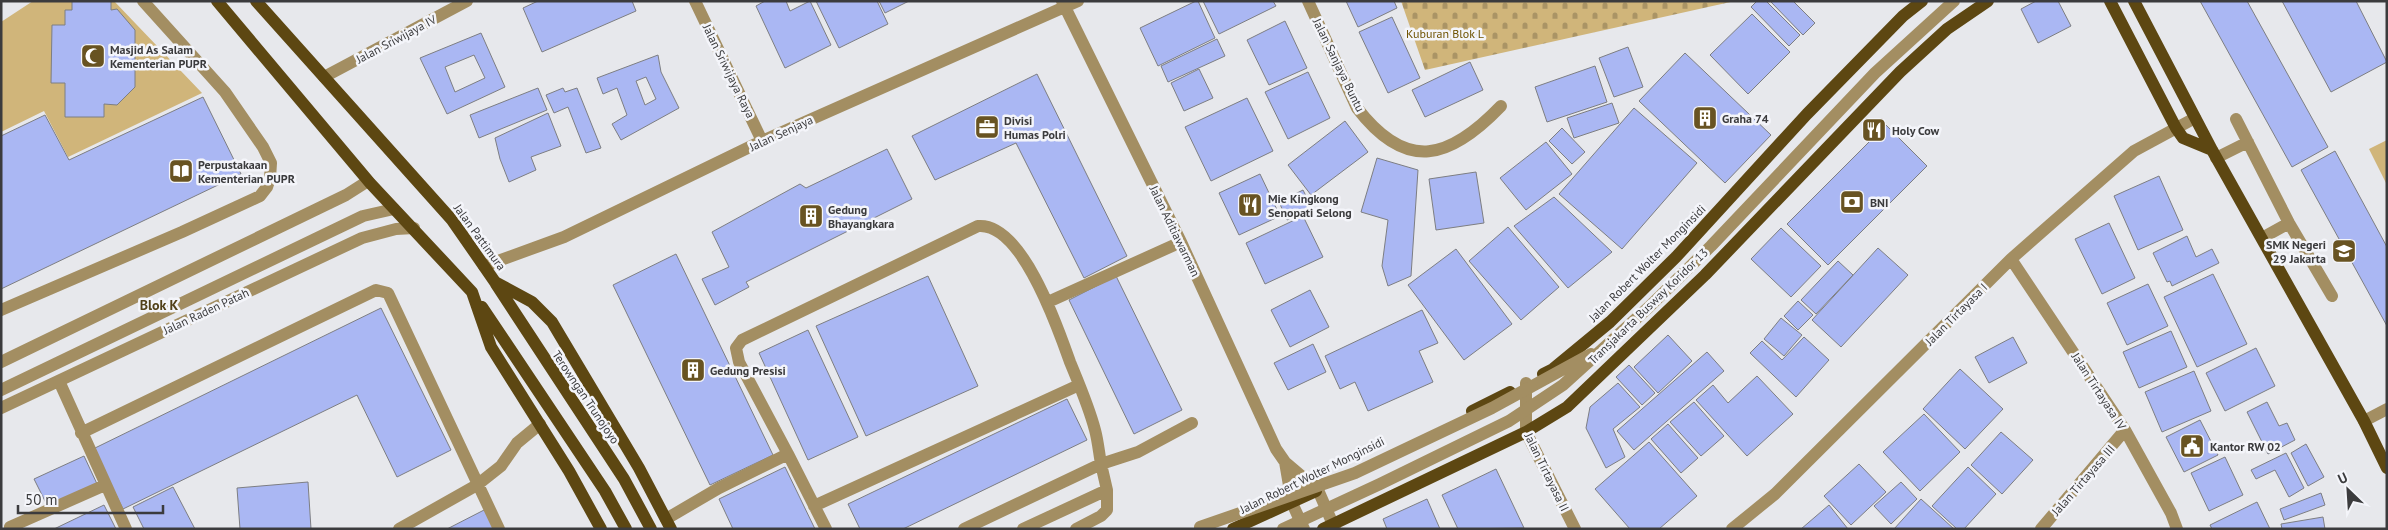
<svg xmlns="http://www.w3.org/2000/svg" width="2388" height="530" viewBox="0 0 2388 530" font-family="'PT Sans',sans-serif">
<defs>
<pattern id="cemetery-stones" width="16" height="16" patternUnits="userSpaceOnUse" patternTransform="scale(1.25)"><rect width="16" height="16" fill="#d0b57a"/><path d="M2 7V4a2 2 0 0 1 4 0v3zM10 15v-3a2 2 0 0 1 4 0v3z" fill="#aa9465"/></pattern>
</defs>
<rect width="100%" height="100%" fill="#e7e8ec"/>
<path fill="url(#cemetery-stones)" d="M1401,1H1735L1425,70Z"/>
<path fill="#d0b57a" d="M33,1H114L202,93L68,157L44,111L1,132V22Z
M2387,140V185L2369,149Z"/>
<path fill="#aab7f3" stroke="#7d7e82" fill-rule="evenodd" d="M72,1H111V10L117,9L135,30V87L117,105L104,104V117H65V83H51L52,25H65V10H72Z
M538,1H632L636,11L542,52L523,8Z
M765,1H786L790,11L810,1L831,45L785,68L756,6Z
M816,1H877L888,24L839,48Z
M879,1H909L885,13Z
M1196,1H1198L1215,38L1158,66L1140,28Z
M1203,1H1273L1276,6L1219,34Z
M1346,1H1394L1397,8L1358,27Z
M1757,1H1766L1800,35L1789,46L1751,7Z
M1770,1H1793L1815,23L1803,35Z
M2036,1H2058L2071,26L2038,43L2021,9Z
M2200,1H2247L2328,147L2292,167Z
M2282,1H2356L2387,62L2331,92Z
M1752,14L1790,52L1748,94L1710,55Z
M1392,17L1420,78L1388,93L1359,32Z
M1285,21L1307,68L1269,85L1247,40Z
M481,33L505,87L447,114L420,58ZM474,55L485,78L455,92L445,67Z
M1217,39L1225,56L1168,82L1161,66Z
M1628,47L1643,87L1614,97L1599,58Z
M1685,53L1771,135L1725,183L1639,101Z
M658,55L661,72L679,108L621,140L612,124L627,115L617,88L603,94L597,78ZM646,77L656,99L645,105L636,81Z
M1470,62L1483,90L1425,117L1412,90Z
M1595,66L1607,102L1547,122L1535,87Z
M1199,69L1213,98L1184,111L1171,83Z
M1308,72L1330,118L1288,139L1265,92Z
M1037,74L1127,256L1084,278L1016,143L935,180L912,136Z
M538,88L547,110L479,138L470,115Z
M563,88L565,92L577,88L601,148L586,153L568,107L554,113L546,95Z
M203,97L241,174L1,289V136L45,115L69,160Z
M1247,98L1273,151L1211,181L1185,127Z
M1612,103L1619,123L1574,138L1567,118Z
M1634,108L1697,163L1622,249L1559,194Z
M548,113L561,146L531,157L536,170L509,182L500,159L495,138Z
M1345,121L1368,152L1311,195L1288,165Z
M1886,125L1927,166L1828,265L1787,224Z
M1562,128L1585,152L1572,164L1549,141Z
M1546,142L1572,174L1526,210L1500,178Z
M887,149L912,199L746,282L749,287L715,305L702,279L729,267L712,232L800,184L806,188Z
M2335,151L2387,247V326L2301,170Z
M1377,158L1418,170L1411,276L1388,286L1382,266L1388,220L1361,212Z
M1476,172L1484,223L1436,230L1429,179Z
M1260,174L1280,216L1239,235L1219,193Z
M2159,176L2183,230L2138,250L2114,196Z
M1303,190L1312,208L1287,220L1279,202Z
M1554,197L1612,252L1568,288L1514,226Z
M1303,216L1323,257L1265,284L1246,243Z
M2109,223L2135,278L2102,294L2075,239Z
M1508,227L1559,287L1521,320L1469,261Z
M1781,228L1821,266L1791,297L1751,259Z
M2187,236L2196,257L2212,249L2219,263L2172,286L2170,281L2167,282L2153,253Z
M1878,248L1908,275L1841,347L1812,320Z
M1456,249L1512,324L1464,360L1408,285Z
M676,254L773,455L710,485L613,285Z
M1838,261L1853,275L1816,314L1801,300Z
M2213,274L2247,344L2197,367L2164,297Z
M928,276L978,386L866,436L816,326Z
M1116,276L1182,410L1134,434L1069,300Z
M2148,284L2168,326L2127,345L2107,303Z
M1310,290L1329,327L1290,347L1271,310Z
M1798,301L1813,315L1798,330L1784,316Z
M381,308L451,450L397,477L357,395L123,509L93,449Z
M1422,310L1438,343L1419,351L1433,382L1368,411L1355,382L1340,389L1325,356Z
M1781,318L1802,335L1784,356L1764,339Z
M808,330L858,437L808,460L759,353Z
M2171,331L2187,367L2139,388L2123,352Z
M1668,335L1692,361L1658,393L1634,367Z
M1804,337L1829,360L1796,397L1750,353L1762,341L1782,360Z
M2013,337L2027,363L1989,383L1975,357Z
M1313,344L1326,372L1288,390L1274,363Z
M2256,348L2275,386L2225,411L2206,373Z
M1707,352L1724,371L1634,450L1617,431Z
M1629,365L1655,393L1642,405L1616,377Z
M1960,369L2003,409L1965,449L1923,409Z
M2194,371L2211,411L2162,432L2145,392Z
M1757,376L1793,414L1747,456L1696,400L1713,385L1728,403Z
M1618,383L1640,407L1613,429L1625,457L1606,468L1586,428L1590,407Z
M1067,399L1087,440L903,529H860L848,504Z
M1694,402L1724,436L1701,456L1670,422Z
M2267,402L2279,426L2287,423L2295,440L2268,454L2247,412Z
M1924,414L1960,452L1920,491L1883,452Z
M2200,420L2218,455L2184,472L2166,437Z
M1668,424L1698,458L1681,473L1651,439Z
M2001,432L2033,460L2002,494L1971,465Z
M1649,442L1697,496L1659,529H1630L1595,489Z
M2306,444L2324,477L2308,486L2291,453Z
M2286,453L2304,488L2289,497L2275,470L2256,479L2251,470Z
M84,456L98,486L49,509L34,479Z
M2225,457L2243,495L2209,511L2191,473Z
M1859,464L1886,492L1851,525L1824,496Z
M785,467L815,529H733L719,499Z
M1968,467L1996,494L1964,529H1957L1932,506Z
M1496,469L1524,528L1458,529L1442,495Z
M308,482L311,529H240L237,488Z
M1901,482L1917,499L1891,524L1874,506Z
M173,487L195,529H144L133,507Z
M2321,493L2325,505L2284,520L2280,509Z
M1427,499L1440,529H1387L1383,519Z
M1921,499L1954,529H1894Z
M2257,502L2270,529H2212L2210,525Z
M104,505L116,529H54Z
M1829,505L1848,529H1801Z
M486,509L496,529H447Z
M2323,517L2325,529H2282L2281,524Z"/>
<g fill="none" stroke-linecap="round" stroke-linejoin="round">
<path stroke="#a38e62" stroke-width="12" d="M695,1L762,141
M1062,1L1181,242L1276,449L1285,462L1318,490L1335,529
M1308,1L1357,108C1407,173 1450,159 1501,106
M324,77L467,1
M2236,119L2289,223L2332,296
M2216,158L2248,142
M2262,238L2289,223
M2011,259L2125,430L2171,513L2177,529
M484,266L564,237L762,141L1078,1
M1048,302L1181,242
M1,310L182,232L260,196L267,187L270,178L271,163L263,147L225,92L143,1
M1,362L346,195L368,181
M59,381L126,529
M1526,383V432L1575,529
M1,390L363,216L394,209
M1,408L362,238L396,229L414,228
M2364,421L2387,409
M81,433L376,290L388,293L499,529
M788,454L826,529
M1285,462L1292,503L1304,529
M814,506L1079,385
M666,519L719,488L788,454L739,362L736,348L742,340L978,226C1022,222 1058,328 1070,362C1079,384 1089,407 1095,430C1098,441 1099,453 1101,464L964,529
M10,527L105,485
M399,529L477,485L501,466L517,443L540,424
M1023,529L1107,490
M1076,529L1101,516L1107,510V490L1101,464L1138,452L1192,423
M1732,529L1775,494L2011,259L2134,151L2195,118
M2041,529L2125,430"/>
<path stroke="#5d4712" stroke-width="12" d="M217,1L370,183L472,292L491,347L569,471L601,529
M256,1L452,220L495,282L532,302L552,322L639,468L671,529
M2110,1L2176,128L2183,138L2212,150
M2134,1L2212,150L2364,421L2387,468
M496,284L624,479L651,529
M482,307L605,491L626,529
M1543,374L1553,369L1610,322L1676,257L1807,114L1903,16L1922,1
M1472,411L1510,392
M1233,529L1316,491
M1323,529L1526,432L1567,407L1705,275L1900,72L1947,29L1988,1"/>
<path stroke="#a38e62" stroke-width="12" d="M1200,527L1355,473L1492,408L1591,354
M1283,529L1380,484L1509,421L1563,385L1649,307L1711,246L1875,73L1954,1"/>
</g>
<defs>
<symbol id="mosque-square" viewBox="-11 -11 22 22"><rect x="-9" y="-9" width="18" height="18" rx="4" fill="#685322" stroke="#f4f5fa"/><path d="M3.5-4.9A6 6 0 1 0 3.5 4.9A5 5 0 1 1 3.5-4.9Z" fill="#fff"/></symbol>
<symbol id="building-square" viewBox="-11 -11 22 22"><rect x="-9" y="-9" width="18" height="18" rx="4" fill="#685322" stroke="#f4f5fa"/><path d="M-4-6H4V6H1V3H-1V6H-4ZM-2.5-4.3h1.7v1.8h-1.7ZM.8-4.3h1.7v1.8H.8ZM-2.5-1h1.7V.8h-1.7ZM.8-1h1.7V.8H.8Z" fill="#fff"/></symbol>
<symbol id="office-square" viewBox="-11 -11 22 22"><rect x="-9" y="-9" width="18" height="18" rx="4" fill="#685322" stroke="#f4f5fa"/><path d="M-6-3h4V-5.5h4V-3h4V5H-6ZM-1-4.5V-3h2v-1.5ZM-6 0V1H6V0Z" fill="#fff"/></symbol>
<symbol id="restaurant-square" viewBox="-11 -11 22 22"><rect x="-9" y="-9" width="18" height="18" rx="4" fill="#685322" stroke="#f4f5fa"/><path d="M-5-6h1v4h1v-4h1v4h1v-4h1v5L-1.5 .5V6h-2V.5L-5-1ZM5-6V6H3V1.5H1.5Q1.5-4 5-6Z" fill="#fff"/></symbol>
<symbol id="library-square" viewBox="-11 -11 22 22"><rect x="-9" y="-9" width="18" height="18" rx="4" fill="#685322" stroke="#f4f5fa"/><path d="M-6-4Q-3-5.5-.7-3.5V5Q-3 3-6 4ZM6-4Q3-5.5 .7-3.5V5Q3 3 6 4Z" fill="#fff"/></symbol>
<symbol id="bank-square" viewBox="-11 -11 22 22"><rect x="-9" y="-9" width="18" height="18" rx="4" fill="#685322" stroke="#f4f5fa"/><path d="M-6-4H6V4H-6ZM0-2.3a2.3 2.3 0 1 0 0 4.6a2.3 2.3 0 1 0 0-4.6Z" fill="#fff"/></symbol>
<symbol id="school-square" viewBox="-11 -11 22 22"><rect x="-9" y="-9" width="18" height="18" rx="4" fill="#685322" stroke="#f4f5fa"/><path d="M0-5L7-2L0 1L-7-2ZM-4 1L0 2.5L4 1V4Q0 6-4 4Z" fill="#fff"/></symbol>
<symbol id="civic-square" viewBox="-11 -11 22 22"><rect x="-9" y="-9" width="18" height="18" rx="4" fill="#685322" stroke="#f4f5fa"/><path d="M-.6-6.5H3V-4.5H.6V-3L4-1V1h2V6H-6V1h2V-1L-.6-3ZM-1.2 2.5V6h2.4V2.5Z" fill="#fff"/></symbol>
</defs>
<g fill-rule="evenodd">
<use href="#mosque-square" x="79" y="42" width="28" height="28"/>
<use href="#building-square" x="1691" y="104" width="28" height="28"/>
<use href="#office-square" x="973" y="113" width="28" height="28"/>
<use href="#restaurant-square" x="1860" y="116" width="28" height="28"/>
<use href="#library-square" x="167" y="157" width="28" height="28"/>
<use href="#bank-square" x="1838" y="188" width="28" height="28"/>
<use href="#restaurant-square" x="1236" y="191" width="28" height="28"/>
<use href="#building-square" x="797" y="202" width="28" height="28"/>
<use href="#school-square" x="2330" y="237" width="28" height="28"/>
<use href="#building-square" x="679" y="356" width="28" height="28"/>
<use href="#civic-square" x="2178" y="432" width="28" height="28"/>
</g>
<g text-anchor="middle" dominant-baseline="central" stroke-width="5" stroke-linejoin="round" paint-order="stroke">
<g font-size="12" fill="#6f5302" stroke="#f4f5fa">
<text x="1445" y="33">Kuburan Blok L</text>
</g>
<g font-size="12" fill="#3b3b3d" stroke="#f4f5fa">
<text transform="translate(396 39) rotate(-28)">Jalan Sriwijaya IV</text>
<text transform="translate(1339 65) rotate(64)">Jalan Sanjaya Buntu</text>
<text transform="translate(729 71) rotate(64)">Jalan Sriwijaya Raya</text>
<text transform="translate(781 133) rotate(-25)">Jalan Senjaya</text>
<text transform="translate(1175 231) rotate(64)">Jalan Aditiawarman</text>
<text transform="translate(480 237) rotate(54)">Jalan Pattimura</text>
<text transform="translate(1647 263) rotate(-45)">Jalan Robert Wolter Monginsidi</text>
<text transform="translate(1648 306) rotate(-44)">Transjakarta Busway Koridor 13</text>
<text transform="translate(206 311) rotate(-25)">Jalan Raden Patah</text>
<text transform="translate(1956 314) rotate(-45)">Jalan Tirtayasa I</text>
<text transform="translate(2099 391) rotate(57)">Jalan Tirtayasa IV</text>
<text transform="translate(586 397) rotate(56)">Terowngan Trunojoyo</text>
<text transform="translate(1547 472) rotate(64)">Jalan Tirtayasa II</text>
<text transform="translate(1312 475) rotate(-26)">Jalan Robert Wolter Monginsidi</text>
<text transform="translate(2083 480) rotate(-49)">Jalan Tirtayasa III</text>
</g>
<g font-size="12" font-weight="bold" fill="#3b3b3d" stroke="#f4f5fa" text-anchor="start">
<text x="110" y="49">Masjid As Salam<tspan x="110" dy="14">Kementerian PUPR</tspan></text>
<text x="1722" y="118">Graha 74</text>
<text x="1004" y="120">Divisi<tspan x="1004" dy="14">Humas Polri</tspan></text>
<text x="1892" y="130">Holy Cow</text>
<text x="198" y="164">Perpustakaan<tspan x="198" dy="14">Kementerian PUPR</tspan></text>
<text x="1268" y="198">Mie Kingkong<tspan x="1268" dy="14">Senopati Selong</tspan></text>
<text x="1870" y="202">BNI</text>
<text x="828" y="209">Gedung<tspan x="828" dy="14">Bhayangkara</tspan></text>
<text x="2326" y="244" text-anchor="end">SMK Negeri<tspan x="2326" dy="14">29 Jakarta</tspan></text>
<text x="710" y="370">Gedung Presisi</text>
<text x="2210" y="446">Kantor RW 02</text>
</g>
<g font-size="14" font-weight="bold" fill="#514019" stroke="#f4f5fa">
<text x="159" y="305">Blok K</text>
</g>
</g>
<rect width="2388" height="530" fill="none" stroke="#3b3b3d" stroke-width="5"/>
<g transform="translate(2348 490) rotate(335)" stroke="#f4f5fa" stroke-width="4" paint-order="stroke">
<path d="M0-4L9 19L0 12L-9 19Z" fill="#3b3b3d"/>
<text y="-8" font-size="14" font-weight="bold" text-anchor="middle" fill="#3b3b3d">U</text>
</g>
<path d="M18 505v8h145v-8" fill="none" stroke="#3b3b3d" stroke-width="2.5"/>
<text x="25" y="505" font-size="15" fill="#3b3b3d" stroke="#f4f5fa" stroke-width="4" paint-order="stroke">50 m</text>
</svg>
